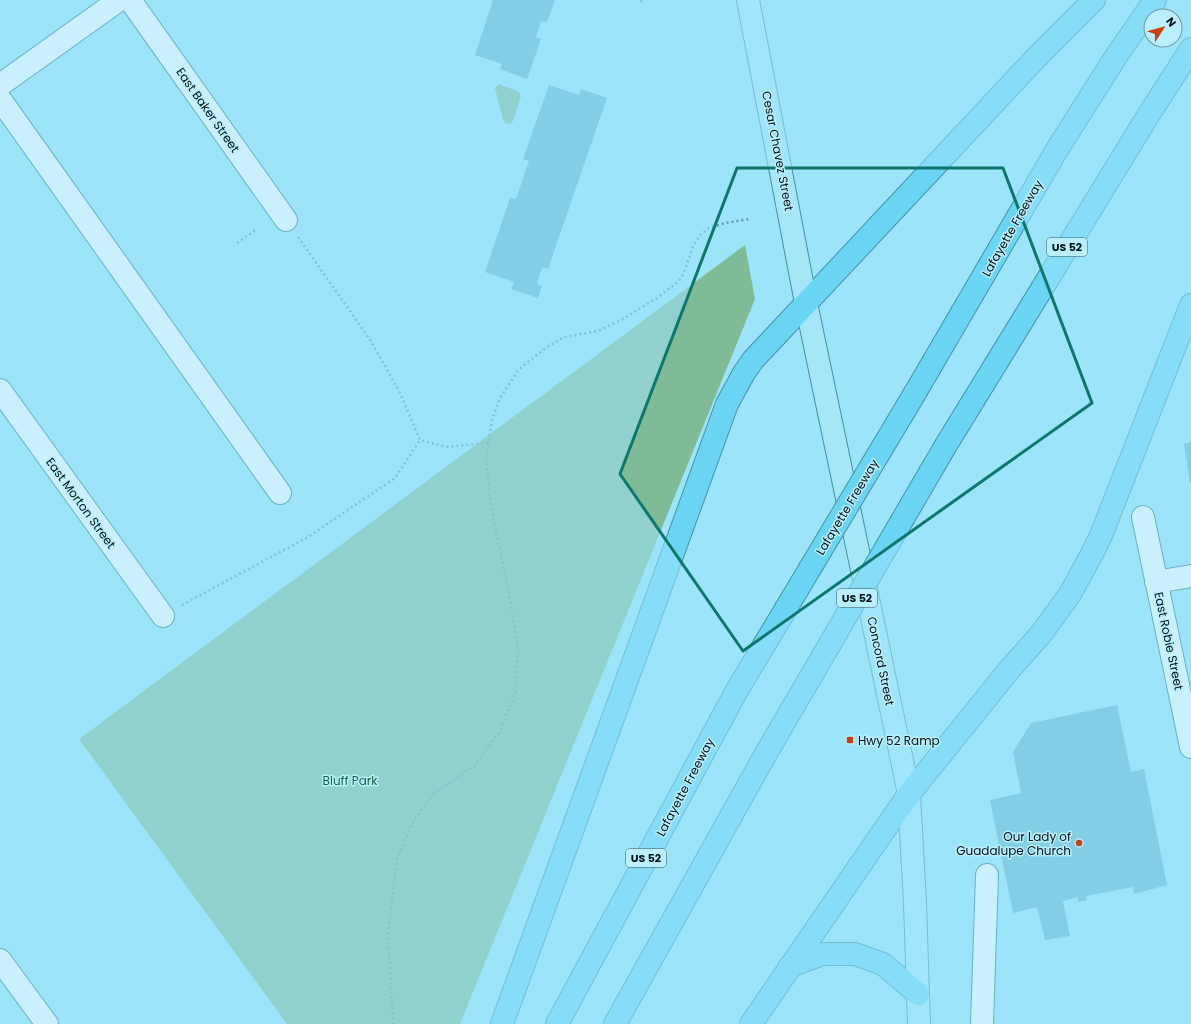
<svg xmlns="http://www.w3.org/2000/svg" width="1191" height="1024" viewBox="0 0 1191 1024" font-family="Poppins,sans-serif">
<rect width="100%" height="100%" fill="#9ce4f9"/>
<path fill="#80bb98" d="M499,84L519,92L521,96L513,121L510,124L506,123L503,120L495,88Z
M745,245L755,299L460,1024H287L79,739Z"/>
<path fill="#62b3c9" d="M493,0H555L547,22L541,21L536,37L541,39L527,79L500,69L502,64L475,55Z
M549,85L579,95L581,89L607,98L548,269L542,267L537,284L542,286L538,298L511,289L514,282L485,272L510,198L516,199L529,161L523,159Z
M1191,442V483H1190L1184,444Z
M1117,705L1131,772L1144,769L1167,885L1134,894L1133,887L1086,896L1087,900L1078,902V897L1063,901L1070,936L1045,940L1037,907L1013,913L990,800L1021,793L1013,752L1031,723Z"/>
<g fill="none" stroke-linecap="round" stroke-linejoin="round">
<defs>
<path id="minor" d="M130,0L286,220
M0,85L119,0
M0,99L280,493
M0,390L163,616
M1143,517L1191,747
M1156,582L1191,576
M0,960L47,1024
M982,1024L987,875"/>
<path id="major" d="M748,0L806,303L909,794L915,903L919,1024"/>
<path id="highway" d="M915,393L1058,148L1115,58L1155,0
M946,445L1151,111L1191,49
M790,966L823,954H855L883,964L918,994
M502,1024L727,404L744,373L753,360L1035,59L1094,0
M557,1024L736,692
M615,1024L768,750
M751,1024L909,794L1009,670L1041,634L1070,594L1093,552L1102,533L1191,305"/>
</defs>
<use href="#minor" stroke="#2b7487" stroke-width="24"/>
<use href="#major" stroke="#4490a6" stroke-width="24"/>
<use href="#highway" stroke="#4490a6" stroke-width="24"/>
<path stroke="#659aa9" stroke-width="2.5" stroke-dasharray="2 3" stroke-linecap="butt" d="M640,1L644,0
M298,237L371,341L400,393L420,440L446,447L488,443
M237,243L257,229
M182,605L308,537L395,478L420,440
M393,1024L388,934L397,859L411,825L433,794L474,766L500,731L515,693L518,648L509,593L491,506L486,460L492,420L500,398L519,369L547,347L564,337L598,331L621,320L657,298L679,281L685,270L693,246L700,235L709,228L725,223L750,219"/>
<use href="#minor" stroke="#fff" stroke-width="22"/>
<use href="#major" stroke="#a5e6f8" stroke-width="22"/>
<use href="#highway" stroke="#69d5f3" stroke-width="22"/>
<defs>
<path id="highway-bridge" d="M736,692L915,393
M768,750L946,445"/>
</defs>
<use href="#highway-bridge" stroke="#4490a6" stroke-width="24" stroke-linecap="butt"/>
<use href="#highway-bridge" stroke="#69d5f3" stroke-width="22"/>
</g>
<path d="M0 0H1191V1024H0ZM737,168H1003L1092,403L743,651L620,474Z" fill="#9ce4f9" fill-opacity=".55" fill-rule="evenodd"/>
<path fill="none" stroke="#0f766e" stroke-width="3" stroke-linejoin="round" d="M737,168H1003L1092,403L743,651L620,474Z"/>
<g fill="#c8410a" stroke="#baeffe" stroke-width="1.5">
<rect x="846" y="736" width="8" height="8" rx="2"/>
<circle cx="1079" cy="843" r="4"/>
</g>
<g text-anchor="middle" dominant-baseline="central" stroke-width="3" stroke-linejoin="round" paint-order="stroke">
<g fill="#baeffe" stroke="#38545c" stroke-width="1">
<rect x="1047" y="238" width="40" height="18" rx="3"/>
<rect x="837" y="589" width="40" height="18" rx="3"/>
<rect x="626" y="849" width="40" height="18" rx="3"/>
</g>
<g font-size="11" font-weight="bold" fill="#001116">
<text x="1067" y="247">US 52</text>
<text x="857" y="598">US 52</text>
<text x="646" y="858">US 52</text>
</g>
<g font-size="12" fill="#001116" stroke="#baeffe">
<text transform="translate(208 110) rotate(55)">East Baker Street</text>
<text transform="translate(778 151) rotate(79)">Cesar Chavez Street</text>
<text transform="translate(1012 228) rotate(-60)">Lafayette Freeway</text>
<text transform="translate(81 503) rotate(54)">East Morton Street</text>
<text transform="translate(847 507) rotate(-59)">Lafayette Freeway</text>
<text transform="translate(1169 641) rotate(78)">East Robie Street</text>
<text transform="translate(881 661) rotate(78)">Concord Street</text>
<text transform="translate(685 787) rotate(-62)">Lafayette Freeway</text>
</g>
<g font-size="12" fill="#001116" stroke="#baeffe" text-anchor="start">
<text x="858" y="740">Hwy 52 Ramp</text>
<text x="1071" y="836" text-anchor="end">Our Lady of<tspan x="1071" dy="14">Guadalupe Church</tspan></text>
</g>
<g font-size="12" fill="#1a6441" stroke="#baeffe">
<text x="350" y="780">Bluff Park</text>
</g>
</g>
<g transform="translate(1163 28) rotate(54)"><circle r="19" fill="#baeffe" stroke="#7096a1"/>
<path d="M0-3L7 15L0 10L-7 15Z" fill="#c8410a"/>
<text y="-6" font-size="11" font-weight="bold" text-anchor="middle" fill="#001116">N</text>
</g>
</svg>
